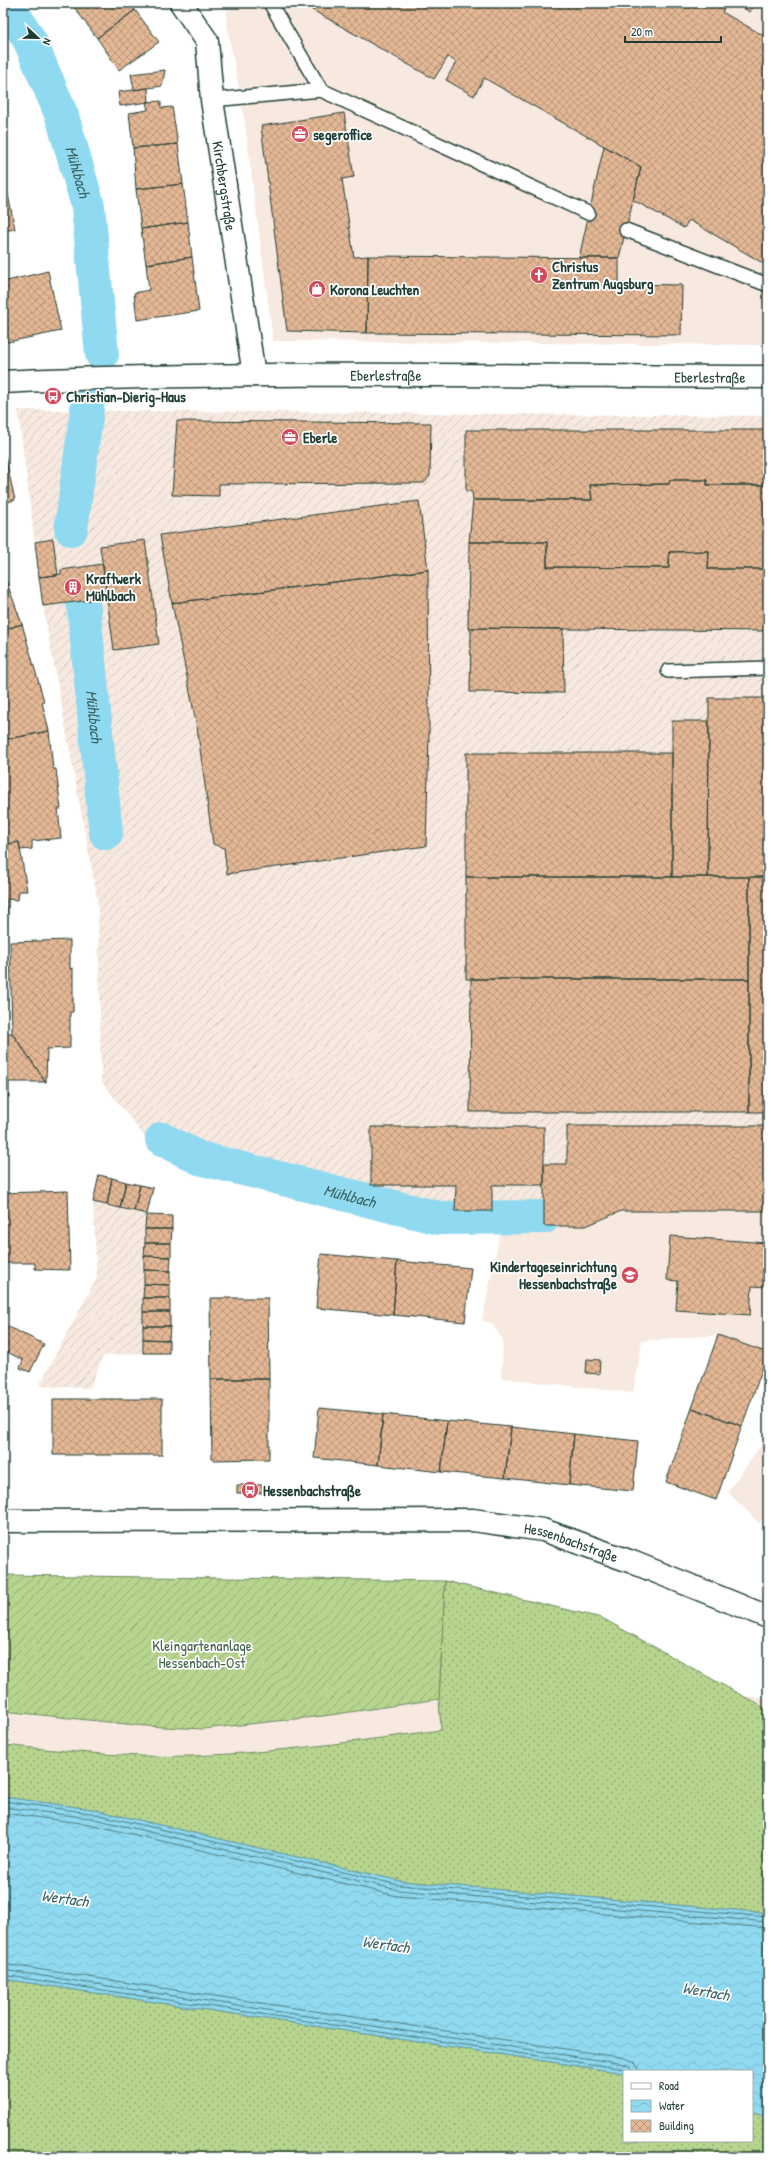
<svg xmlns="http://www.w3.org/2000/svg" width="771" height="2160" viewBox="0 0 771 2160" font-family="'Patrick Hand',sans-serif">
<defs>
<pattern id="industrial-furrows" width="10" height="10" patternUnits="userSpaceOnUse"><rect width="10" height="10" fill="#f7e9df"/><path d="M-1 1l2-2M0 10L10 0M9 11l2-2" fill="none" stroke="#d3c9c0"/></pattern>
<pattern id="grass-dots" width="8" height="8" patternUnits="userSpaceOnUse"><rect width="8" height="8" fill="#b7d58e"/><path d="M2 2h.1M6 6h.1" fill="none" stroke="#94ae75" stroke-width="1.8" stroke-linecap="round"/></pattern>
<pattern id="garden-furrows" width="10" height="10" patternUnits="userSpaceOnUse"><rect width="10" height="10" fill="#b7d58e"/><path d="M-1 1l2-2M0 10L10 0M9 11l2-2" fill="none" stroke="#94ae75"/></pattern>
<pattern id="water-waves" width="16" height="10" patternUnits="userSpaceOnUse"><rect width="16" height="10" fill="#90daf1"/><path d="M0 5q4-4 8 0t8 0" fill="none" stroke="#7cbccf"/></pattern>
<pattern id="building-cross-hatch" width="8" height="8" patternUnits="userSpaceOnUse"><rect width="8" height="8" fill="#e4b795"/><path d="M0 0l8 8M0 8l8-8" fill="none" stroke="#b8967a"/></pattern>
</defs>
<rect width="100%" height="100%" fill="#fff"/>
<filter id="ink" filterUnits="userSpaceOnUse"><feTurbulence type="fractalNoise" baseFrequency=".025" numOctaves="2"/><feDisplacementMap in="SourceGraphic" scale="8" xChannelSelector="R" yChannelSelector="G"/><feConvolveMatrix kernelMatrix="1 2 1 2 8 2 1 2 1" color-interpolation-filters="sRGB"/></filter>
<g filter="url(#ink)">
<path fill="#f7e9df" d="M227,3H768V345L273,341L244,117L227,25Z
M621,1211H768V1353L718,1335L642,1341L633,1393L501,1378L503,1341L492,1323L482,1321L501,1228L544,1226Z
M768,1435V1513L759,1523L728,1492Z
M742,1695L768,1700V1735L441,1730L268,1751L189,1756L81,1753L3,1745V1711L145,1726L203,1729L385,1708L439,1699Z"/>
<path fill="url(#industrial-furrows)" d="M18,410L768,416V1211H621L586,1226L439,1227L196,1167L154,1149L101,1081L98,903L43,606Z
M93,1202L145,1213L143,1353L103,1356L90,1388L39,1386L97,1277Z"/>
<path fill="url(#grass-dots)" stroke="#6b8961" d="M445,1581L602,1618L768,1710V1913L400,1881L91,1809L3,1797V1745C65,1751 128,1758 191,1756C274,1753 358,1741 441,1730L439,1699Z
M3,1979L624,2073V2141H752V2111L768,2117V2157H16L3,2153Z"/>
<path fill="url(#garden-furrows)" stroke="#6b8961" d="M3,1575L445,1581L439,1699L323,1716L203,1729L145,1726L3,1711Z"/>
<path fill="url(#water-waves)" stroke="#639ba5" d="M3,1797L91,1809L400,1881L768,1913V2117L752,2111V2071H624V2073L3,1979Z"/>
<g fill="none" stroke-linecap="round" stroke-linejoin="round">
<path stroke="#4c7c80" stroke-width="1" d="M3,1801L91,1813L399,1885L768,1917
M3,1807L90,1818L398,1890L768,1922
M3,1813L89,1824L397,1896L768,1928
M3,1964L625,2058L635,2062L639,2071
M3,1970L624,2064L629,2066L633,2071
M3,1975L624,2069L627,2071"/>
<g stroke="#90daf1" stroke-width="34">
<path id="s1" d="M7,3L30,41L62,116L88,206L102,354"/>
<path d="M71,529L89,394"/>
<path id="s2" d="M83,601L106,833"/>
<path id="s3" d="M162,1139L199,1158L439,1218L544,1217"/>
</g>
</g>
<path fill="url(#building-cross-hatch)" stroke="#1f3d34" d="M71,3H131L135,10L97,38Z
M300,3H728L722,12L768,38V266L689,220L684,228L633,200L641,167L484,78L474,96L446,80L456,62L448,57L434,79Z
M734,3H755L750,12Z
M135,10L159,42L119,70L97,38Z
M165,70L162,86L134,90L131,74Z
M148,88L149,102L120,106L118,92Z
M161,101V108L172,107L178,144L133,148L129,113L148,110L146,102Z
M344,113L354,177L342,179L354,257L368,256L367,333L287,331L261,126Z
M178,144L183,184L136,189L133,148Z
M604,146L641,167L619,258H579Z
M3,180H5L15,229L3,231Z
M183,184L188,222L141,229L136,189Z
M188,222L192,257L146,264L141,229Z
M368,256L619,258V284L682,285L681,335L367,333Z
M192,257L199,311L137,320L134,293L149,290L146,264Z
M48,271L61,331L3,343V282Z
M177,421L431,423L430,476L424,483L219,484V496L172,495Z
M466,430H768V485H707V480H670L669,484L590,485L592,500H473L472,492L466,491Z
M3,447L15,500L3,503Z
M670,480H707V485H768V569H708L709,551L669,552V568L547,567V542H469L473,500H592L590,485L669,484Z
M419,501L428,570L172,603L160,535Z
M53,539L58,575L39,577L35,542Z
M145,540L159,644L114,650L100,546Z
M469,542H547V567L669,568V552L709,551L708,569H768V631L468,628Z
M103,564L107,598L43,606L39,577L61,574V570Z
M428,570L429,736L426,846L227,874L224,848L213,844L197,727L172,603Z
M3,572L22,624L3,630Z
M22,624L44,701L42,702L49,731L3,740V630Z
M468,628L563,629L564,693L470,692L471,631Z
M709,698H768V877H708Z
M672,721H709L708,877H672Z
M49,731L53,769H56L60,802L61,809H58L61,838L32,841V849L20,850L19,842L3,845V740Z
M466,753H672V877H466Z
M19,842L27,891H19L18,900L7,899V914H3V845Z
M466,877H749V979H466Z
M749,877H768V1112H749Z
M70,940V969L73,968V1012H70V1048L47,1049L46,1082L12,1033L10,942Z
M471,979H749V1112H470Z
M3,1033H12L46,1082H9V1097H3Z
M567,1126H768V1211H621L586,1226H544V1164H567Z
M371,1127H544V1185H492V1211H455L456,1185H371Z
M99,1175L112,1178L107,1205L93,1202Z
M112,1178L126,1182L120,1208L107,1205Z
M126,1182L140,1185L134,1211L120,1208Z
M140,1185L153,1188L147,1214L134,1211Z
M68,1191L70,1270L35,1269V1263H3V1193Z
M146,1215L172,1216V1229H145Z
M145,1229H172L171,1243H145Z
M670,1236L768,1243V1287L752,1286L750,1315L676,1310L678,1281L667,1280Z
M145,1243H171V1257L144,1256Z
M321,1254L397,1261L393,1315L316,1308Z
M144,1256L171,1257L170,1271L144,1270Z
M397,1261L471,1268L465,1322L393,1315Z
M144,1270L170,1271V1285L144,1284Z
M144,1284L170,1285V1298H143Z
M143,1298H170V1312H143Z
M210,1298H268L269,1379H211Z
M143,1312H170V1326H143Z
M3,1326H7L44,1344L30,1372L20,1368L23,1360L3,1350Z
M143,1326H170L169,1340L143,1339Z
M718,1335L768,1353L742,1426L692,1408Z
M143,1339L169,1340V1353H143Z
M587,1359L600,1360L599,1374L586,1373Z
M211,1379H269V1459L212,1460Z
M3,1391H5L3,1452Z
M53,1399H162V1455H53Z
M319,1408L383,1414L378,1465L314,1458Z
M692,1408L742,1426L716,1500L666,1482Z
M383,1414L447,1421L441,1472L378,1465Z
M447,1421L511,1427L505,1478L441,1472Z
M511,1427L574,1434L569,1485L505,1478Z
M574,1434L638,1441L633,1491L569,1485Z
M237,1485H262V1493H237Z"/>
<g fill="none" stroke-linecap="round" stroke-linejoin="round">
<defs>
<path id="lane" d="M270,3L321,90L588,213
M212,100L321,90
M626,230L768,285
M668,671L768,668"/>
<g id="street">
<path id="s4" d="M181,3L207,41L212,100L254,375"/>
<path id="s5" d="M3,382C258,370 513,376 768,377"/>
<path id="s6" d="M3,1521L473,1520L543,1530L632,1562L768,1617"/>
</g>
</defs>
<use href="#lane" stroke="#1f3d34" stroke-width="16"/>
<use href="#street" stroke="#1f3d34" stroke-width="25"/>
<use href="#lane" stroke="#fff" stroke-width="13"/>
<use href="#street" stroke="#fff" stroke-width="22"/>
</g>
</g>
<defs>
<symbol id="office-disc" viewBox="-11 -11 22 22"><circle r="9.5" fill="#d1495b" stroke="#fff"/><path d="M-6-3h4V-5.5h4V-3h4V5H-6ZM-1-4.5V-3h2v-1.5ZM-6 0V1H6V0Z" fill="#fff"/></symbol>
<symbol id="church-disc" viewBox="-11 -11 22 22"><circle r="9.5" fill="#d1495b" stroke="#fff"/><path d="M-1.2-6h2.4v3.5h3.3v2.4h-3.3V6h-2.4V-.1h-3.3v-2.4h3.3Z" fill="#fff"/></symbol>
<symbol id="shop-disc" viewBox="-11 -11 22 22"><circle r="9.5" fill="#d1495b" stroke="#fff"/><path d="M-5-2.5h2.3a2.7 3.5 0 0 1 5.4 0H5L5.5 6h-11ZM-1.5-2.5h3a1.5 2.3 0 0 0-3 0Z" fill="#fff"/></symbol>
<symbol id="bus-disc" viewBox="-11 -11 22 22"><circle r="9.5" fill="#d1495b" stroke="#fff"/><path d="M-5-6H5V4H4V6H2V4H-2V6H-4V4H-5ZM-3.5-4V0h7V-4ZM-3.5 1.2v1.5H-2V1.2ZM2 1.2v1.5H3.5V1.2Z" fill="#fff"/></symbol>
<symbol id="building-disc" viewBox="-11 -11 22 22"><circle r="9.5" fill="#d1495b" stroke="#fff"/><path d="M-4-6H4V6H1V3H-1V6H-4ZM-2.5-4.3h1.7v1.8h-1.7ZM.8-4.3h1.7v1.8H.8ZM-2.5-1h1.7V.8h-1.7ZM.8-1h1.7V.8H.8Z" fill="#fff"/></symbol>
<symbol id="school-disc" viewBox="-11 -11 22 22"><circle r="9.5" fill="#d1495b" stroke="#fff"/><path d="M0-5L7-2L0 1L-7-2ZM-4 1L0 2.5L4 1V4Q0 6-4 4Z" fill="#fff"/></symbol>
</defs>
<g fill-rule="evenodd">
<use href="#office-disc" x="290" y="124" width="20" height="20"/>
<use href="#church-disc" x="529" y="265" width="20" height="20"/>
<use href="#shop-disc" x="307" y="279" width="20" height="20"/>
<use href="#bus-disc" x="43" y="386" width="20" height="20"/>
<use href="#office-disc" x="280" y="427" width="20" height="20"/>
<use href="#building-disc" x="63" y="577" width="20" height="20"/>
<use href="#school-disc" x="620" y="1265" width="20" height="20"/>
<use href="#bus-disc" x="240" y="1480" width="20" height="20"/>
</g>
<g text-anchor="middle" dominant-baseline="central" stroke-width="3.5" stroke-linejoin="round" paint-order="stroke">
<g font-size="15" font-weight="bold" fill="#1f3d34" stroke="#fff" text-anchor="start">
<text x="313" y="134">segeroffice</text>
<text x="552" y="266">Christus<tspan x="552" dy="17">Zentrum Augsburg</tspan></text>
<text x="330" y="289">Korona Leuchten</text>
<text x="66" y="396">Christian-Dierig-Haus</text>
<text x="303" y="437">Eberle</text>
<text x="86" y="578">Kraftwerk<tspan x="86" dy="17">Mühlbach</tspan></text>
<text x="617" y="1266" text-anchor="end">Kindertageseinrichtung<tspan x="617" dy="17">Hessenbachstraße</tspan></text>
<text x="263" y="1490">Hessenbachstraße</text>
</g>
<g font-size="15" fill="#1f3d34" stroke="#fff">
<text stroke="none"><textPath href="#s4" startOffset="192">Kirchbergstraße</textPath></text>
<text stroke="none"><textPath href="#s5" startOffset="383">Eberlestraße</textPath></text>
<text stroke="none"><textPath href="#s5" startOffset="707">Eberlestraße</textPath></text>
<text stroke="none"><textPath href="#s6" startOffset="571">Hessenbachstraße</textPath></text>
</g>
<g font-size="15" fill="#45634a" stroke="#fff">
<text x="202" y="1645">Kleingartenanlage<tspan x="202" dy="17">Hessenbach-Ost</tspan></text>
</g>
<g font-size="16" font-style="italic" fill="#3b6463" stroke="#fff">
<text stroke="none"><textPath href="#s1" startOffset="184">Mühlbach</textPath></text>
<text stroke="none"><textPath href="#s2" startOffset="116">Mühlbach</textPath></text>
<text stroke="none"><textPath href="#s3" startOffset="197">Mühlbach</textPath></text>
<text transform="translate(65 1898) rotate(8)">Wertach</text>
<text transform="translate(386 1944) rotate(8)">Wertach</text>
<text transform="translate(706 1991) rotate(10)">Wertach</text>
</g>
</g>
<rect width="771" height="2160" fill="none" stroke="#fff" stroke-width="16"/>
<rect x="8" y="8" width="755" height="2144" fill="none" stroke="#1f3d34" stroke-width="1.5" filter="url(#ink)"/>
<rect x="623" y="2070" width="130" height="72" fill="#ffffff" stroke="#a5b1ae"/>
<rect x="631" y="2083" width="20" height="6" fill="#ffffff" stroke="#a5b1ae"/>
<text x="659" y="2090" font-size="12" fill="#1f3d34">Road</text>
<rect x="631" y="2100" width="20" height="12" fill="url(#water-waves)" stroke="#a5b1ae"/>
<text x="659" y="2110" font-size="12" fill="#1f3d34">Water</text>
<rect x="631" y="2120" width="20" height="12" fill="url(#building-cross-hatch)" stroke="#a5b1ae"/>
<text x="659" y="2130" font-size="12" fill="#1f3d34">Building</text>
<g transform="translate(38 38) rotate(112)" stroke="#ffffff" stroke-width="3" paint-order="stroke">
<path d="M0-3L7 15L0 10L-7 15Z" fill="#1f3d34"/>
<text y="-6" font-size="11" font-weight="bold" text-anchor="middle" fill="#1f3d34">N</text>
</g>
<path d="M625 36v6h96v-6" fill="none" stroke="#1f3d34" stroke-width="2"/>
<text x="631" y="36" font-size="12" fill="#1f3d34" stroke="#ffffff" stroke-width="3" paint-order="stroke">20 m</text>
</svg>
